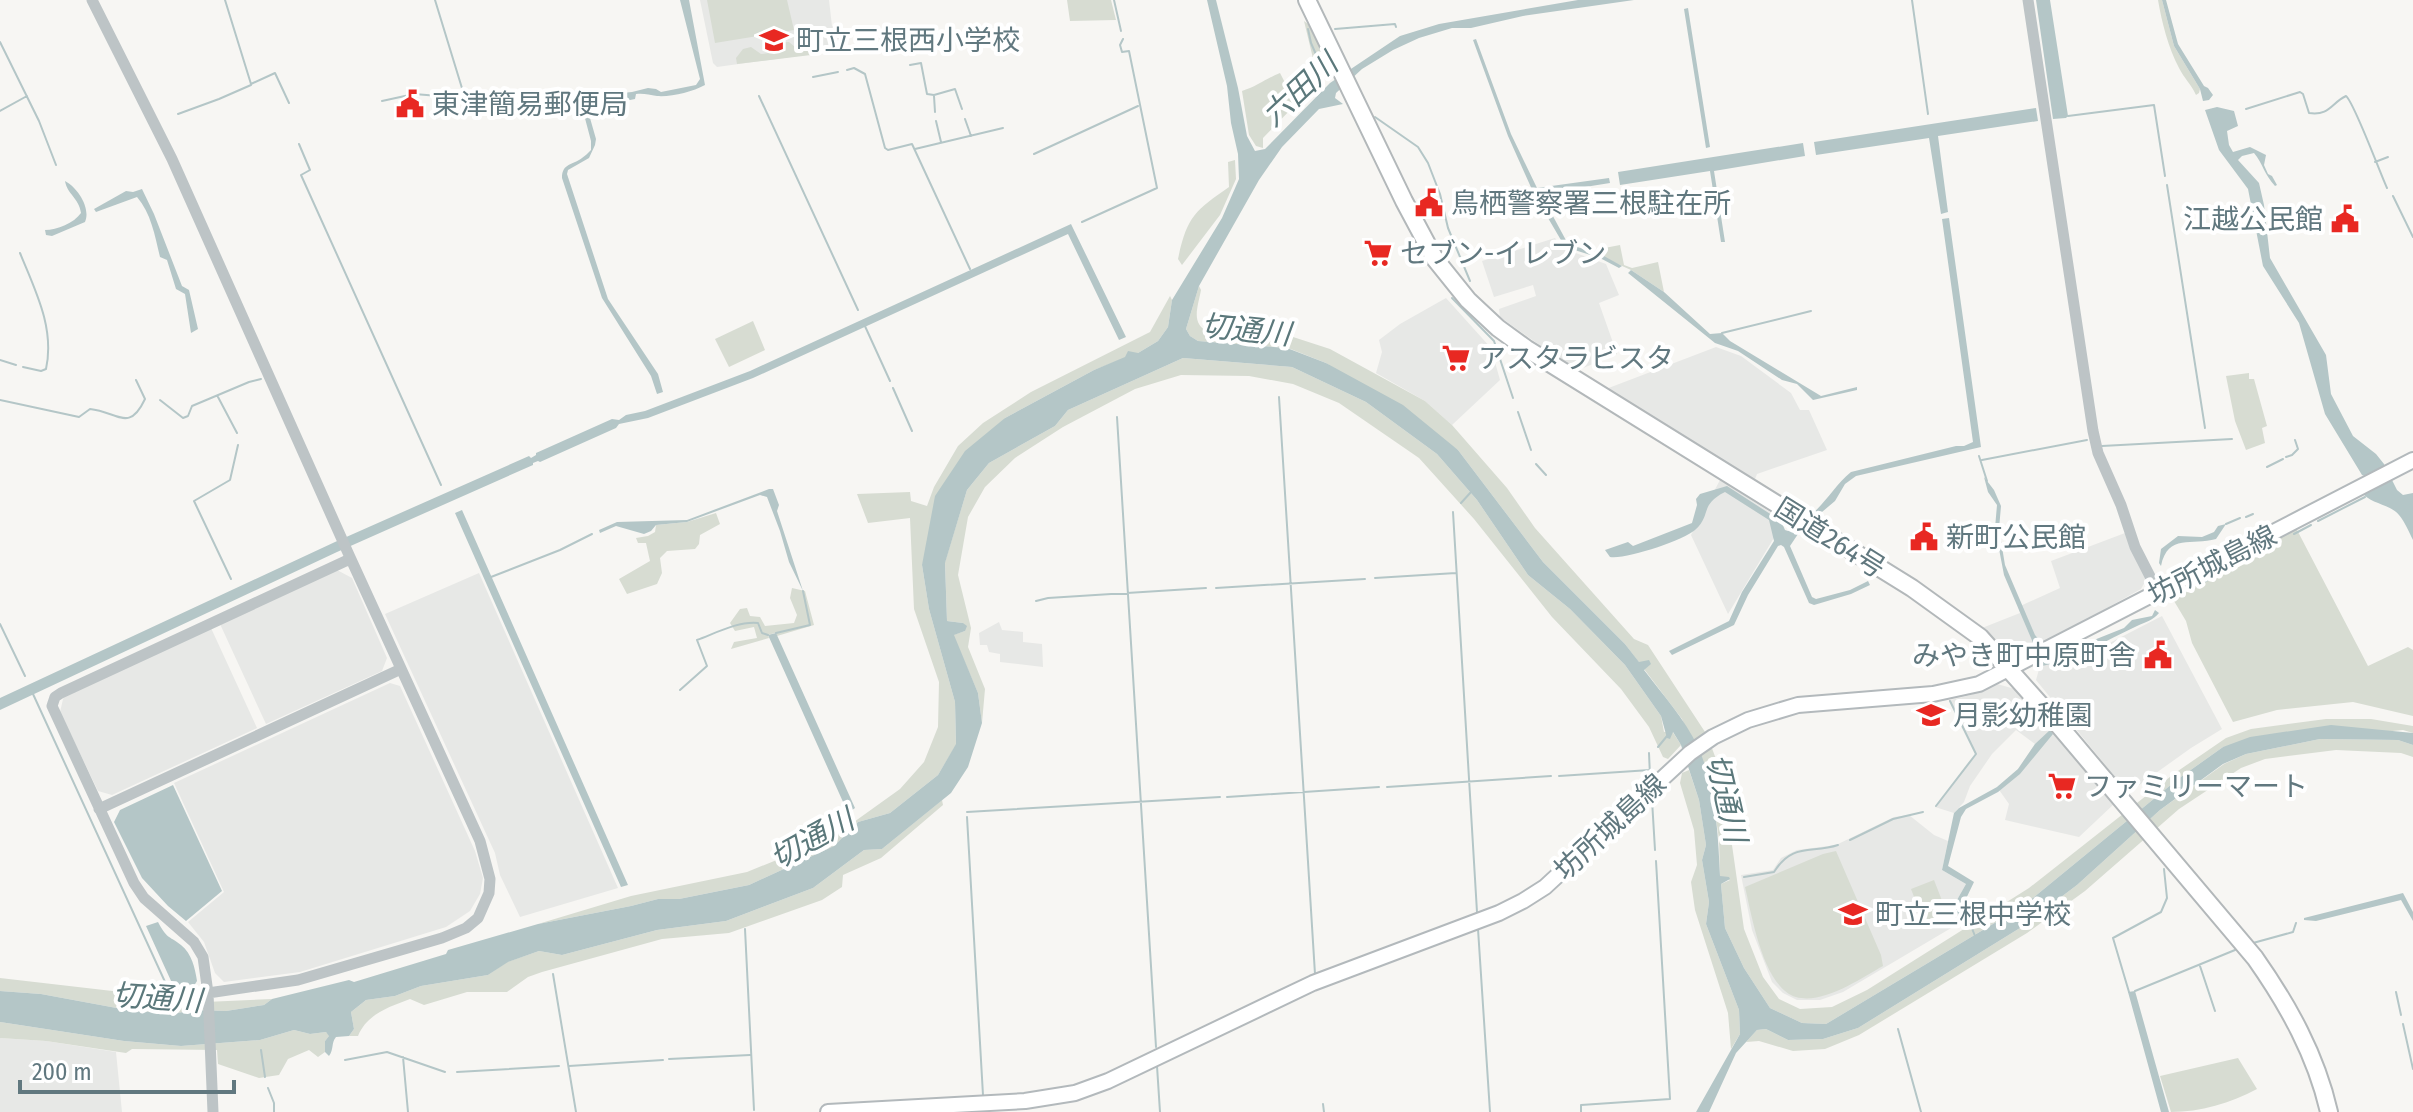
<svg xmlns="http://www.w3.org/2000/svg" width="2413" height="1112" viewBox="0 0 2413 1112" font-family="'Fira Sans Condensed','Noto Sans JP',sans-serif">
<rect width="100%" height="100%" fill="#f7f6f3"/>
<path fill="#e7e8e6" d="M700,0H829L832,26L839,29L842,50L717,67L713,63Z
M1555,238L1562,248L1606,264L1619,295L1599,303L1617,354L1576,371L1500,317L1499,309L1536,296L1533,285L1494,297L1482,261Z
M1446,298L1491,348L1500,380L1452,425L1425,401L1376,373L1382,352L1379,340L1400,324Z
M1716,347L1741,356L1791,393L1800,410H1809L1827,450L1757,474L1755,479L1606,389Z
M1720,480L1784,521L1728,614L1691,535Z
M2125,533L2146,580L2141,589L2089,618L2087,621L2028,652L2003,648L1982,628L2020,613L2018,607L2060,588L2051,561Z
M337,570L352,578L387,658L382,671L266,724L220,624Z
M479,573L618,888L520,917L500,875L495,853L385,614Z
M2162,616L2222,729L2191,748L2128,793L2036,680L2040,666L2094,651Z
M999,622L1002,630L1023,632V642L1042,644L1043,667L1000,662V654L989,652L987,645H980L979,633Z
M211,628L257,728L112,795L98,791L60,712L64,695Z
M390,683L400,686L475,851L483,878L480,894L470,911L446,927L300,972L224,982L215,973L204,942L188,922L224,892L174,783Z
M1997,684L2015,689L2050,728L2114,804L2079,837L2005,820L2009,804L1997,787L2018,769L2035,744L2016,730L1992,754L1970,786L1964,802L1954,813L1935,807L1976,754L1950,700L1971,695Z
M1909,815L1934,835L1948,841L1942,870L1966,884L1953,907L1963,921L1843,992L1820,1000H1797L1783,993L1772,982L1752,930L1741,875L1773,870L1781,858L1797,850L1836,845L1894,817Z
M0,1038L46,1041L116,1052L122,1112H0Z"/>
<path fill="#d7dcd2" d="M707,0H787L794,30L715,43Z
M1067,0H1111L1116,20L1070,21Z
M2158,0H2162L2174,46L2200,89L2199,93L2196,95C2191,84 2184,78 2179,68C2168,47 2162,23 2158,0Z
M1304,21L1308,24L1331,71L1309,94L1307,82L1317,75Z
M789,42L795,47L814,43L819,45V54L737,64L736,58L743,49L751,47L761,54L769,53L772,43Z
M1280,73L1296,104L1263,138V148L1256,146L1249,135L1242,91C1258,86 1265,79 1280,73Z
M1235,160L1236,179L1220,215L1182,265L1178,259C1187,216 1195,211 1229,187L1228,162Z
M1620,245L1624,265L1632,268L1658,262L1664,292L1631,270L1589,251Z
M1199,286L1201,290C1198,307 1190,324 1209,332L1290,336L1330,349L1425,401L1452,425L1507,488L1535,528L1634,639L1648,645L1707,735L1722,775L1744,929L1763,977L1779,999L1800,1009L1832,1007L1867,990L2029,888L2175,773L2226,738L2251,729L2326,719H2371L2413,726V733L2403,730L2223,747L2178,779L2023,906L1826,1024L1802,1023L1770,1008L1744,968L1725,928L1721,884L1730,880L1720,877L1719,839L1712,792L1682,719L1625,644L1543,562L1458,450L1326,363L1288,348L1198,341L1190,336L1186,329Z
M1170,296L1172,300L1168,327L1158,341L1138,353L1094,370L1005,418L922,565L929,609L955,702L956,745L938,775L890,813L858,822L834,846L749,885L679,899H658L631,906L538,924L631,896L747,872L833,837L900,789L924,762L938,727L939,682L914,609L910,518L868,523L857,494L910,492L911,501L927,506L934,487L958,446L983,423L1031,392L1150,332Z
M753,321L765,350L729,367L715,339Z
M1183,358L1292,367L1366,402L1437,454L1477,500L1528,575L1570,609L1625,665L1661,716L1664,732L1672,731L1681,745L1668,759L1663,757L1649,727L1621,689L1552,617L1474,519L1419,458L1339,403L1293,384L1249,376L1181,375L1135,389L1063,427L1015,458L985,487L968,517L958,575L971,628L968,647L985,689L982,723L978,693L953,635L965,631L963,623L947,621L945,562L967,490L989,463L1055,426L1068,410Z
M2249,373V379H2254L2267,426L2262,428L2265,443L2246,450L2235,421L2226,376Z
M716,513L720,524L700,535L699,544L695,549L667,551L660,558L662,573L657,584L627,594L619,579L650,561L646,543H638L636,538L648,536L655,532L656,525L687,522Z
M2296,528L2368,666L2408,647L2413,650V716L2353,702L2277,710L2233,722L2192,643L2186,621L2174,601L2178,590Z
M792,588L805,591L814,625L777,636L775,633L768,635L769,638L731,649L734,642L757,638L754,627L735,631L730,623L740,609L747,608L750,616L760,617L765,626L794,623L797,615L790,598Z
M2320,739L2398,740L2413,745V757L2401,753L2336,750L2265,759L2241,768L2179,809L2085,891L2027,933L1859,1035L1825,1049L1793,1051L1759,1041L1746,1042L1757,1030L1766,1029L1788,1040L1823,1039L1858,1028L2020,928L2077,885L2160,810L2224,764L2246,754Z
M1689,770L1699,800L1706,845L1702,860L1709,902L1706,924L1739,1010L1740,1034L1731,1049L1728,1013L1695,910L1691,882L1697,865L1694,830L1680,783L1682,773Z
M942,800L943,805L881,858L843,875L842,887L822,900L729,933L662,939L542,972L528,977L507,992H467L424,1005L410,999C389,1007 367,1014 358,1036H349L354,1029L351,1012L366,1000L395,996L421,986L488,975L507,962L539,951L562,955L657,930L726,921L813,888L864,850L882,849Z
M1836,851L1881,955L1883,966C1861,978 1823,1005 1796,997C1763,987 1752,916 1745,887L1823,854Z
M1934,880L1948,916L1925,925L1911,889Z
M0,978L147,995L160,1004L272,999L264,1005L226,1011L197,1010L170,1014L122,1009L41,994L0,991Z
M0,1022L124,1041L181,1046L260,1040L294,1030L310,1034L326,1032L330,1035L325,1041V1052L318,1057L309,1050L288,1059L279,1075L259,1078L218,1064L217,1050L132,1049L126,1053L46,1041L0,1038Z
M2238,1058L2257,1089C2231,1103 2200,1112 2171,1112L2160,1076Z"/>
<path fill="#b4c6c7" d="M680,0H689L705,85C692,92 672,97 657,96C649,95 644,93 636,94L635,99C621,103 607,96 593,99L588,111L596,139L595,145L589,158L568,170L567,174L608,299L658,374L663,392L657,394L651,376L602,298L562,178C562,163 573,165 582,158C585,156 588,153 591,150V141L582,107L585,100L591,96L632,92L648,88L656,89L661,92L696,85L700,79Z
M1207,0H1216L1238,88L1247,136L1255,151L1265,149L1330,83L1400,36L1439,24L1578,0H1634L1523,16L1471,28H1452L1419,38L1393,50L1362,69L1336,93L1335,98L1343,104L1319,109L1282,147L1259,180L1199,286L1186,329L1190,336L1198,341L1287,348L1326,363L1403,405L1458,450L1543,562L1625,644L1639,662L1649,660L1651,664L1644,670C1663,695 1685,719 1698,747C1716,787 1718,833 1720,876L1729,877L1730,879L1721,884L1725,928L1744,968L1770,1008L1802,1023L1826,1024L2023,906L2178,779L2223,747L2250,737L2331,725L2413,733V745L2398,740L2320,739L2246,754L2223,764L2160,810L2077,885L2020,928L1858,1028L1823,1039L1788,1040L1766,1029L1757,1030L1736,1053L1709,1112H1696L1740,1034L1739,1010L1706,924L1709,902L1702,860L1706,845L1699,800L1681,745L1673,732L1670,739L1667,738L1661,716L1625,665L1570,609L1528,575L1477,500L1437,454L1366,402L1292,367L1183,358L1068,410L1055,426L989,463L967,490L945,563L947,621L963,623L967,626L965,631L954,635L978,693L982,723L968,767L951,793L882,849L864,850L813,888L726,921L657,930L562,955L539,951L508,962L488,975L421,986L395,996L366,1000L351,1012L354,1029L349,1036L336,1037C331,1043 334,1049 329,1056L325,1052V1041L329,1036L326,1032L310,1034L294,1030L260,1040L181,1046L124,1041L0,1022V991L41,994L122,1009L170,1014L197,1010L226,1011L264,1005L272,999L349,980L354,982L446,954L448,950L538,924L631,906L658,899H679L749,885L834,846L858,822L890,813L938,775L956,744L955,702L929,609L922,565L935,496L965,451L1005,418L1094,370L1125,357L1128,351L1138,353L1158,341L1168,327L1172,300L1222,218L1239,179L1238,154L1231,123L1227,86Z
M2036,0H2050L2068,116L2066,118L2053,119Z
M2162,0H2166L2178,44L2204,86L2208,88L2213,95L2209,100L2203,101L2200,89L2174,46Z
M1688,8L1710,147L1706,148L1684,9Z
M1476,39L1511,134L1537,188L1609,178L1610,183L1541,194L1568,244L1602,255L1622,266L1619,268L1600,258L1565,247L1534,194L1508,136L1473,40Z
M2217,107L2234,111L2238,126L2227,131L2229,145L2233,152L2250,147L2266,155L2264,165L2268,174L2272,176L2277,185L2275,186C2264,174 2263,164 2254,153L2242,156L2238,160L2259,183L2264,205L2270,258L2326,355L2331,394L2353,436L2376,454L2384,464L2397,490L2403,495L2413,493V540C2409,532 2405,522 2399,515C2390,504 2374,505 2363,494L2372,489L2367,477L2362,475L2325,414L2299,323L2263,266L2248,189L2219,150L2205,110Z
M2036,108L2038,121L1938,136L1948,212L1941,214L1929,138L1816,155L1814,142Z
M1803,143L1805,156L1714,171L1725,242H1721L1710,171L1620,185L1618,172Z
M65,181C78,188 91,208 85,222L52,236L46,235L45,230C57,230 74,223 81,213C79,198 67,194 65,181Z
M142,189L154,214L182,286L189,290L198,329L191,333L185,294L176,289L167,260L160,257C155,236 151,213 137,197L96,212L94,209L126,191L133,192Z
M1949,218L1981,447L1856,476L1845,484L1835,501L1816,517L1812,514C1827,501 1836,484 1851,472L1956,446H1964L1973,442L1942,219Z
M1071,224L1126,337L1119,340L1068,234L753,378L648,418L619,424L616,428L540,462L538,461L533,463V465L337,552L0,710V698L335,542L529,456L531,458L536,455V453L612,419L619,420L626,415L645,411L750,371Z
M1631,270L1664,292L1710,334L1722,333L1730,341L1821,396L1857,387V390L1813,400L1797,384L1782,380L1738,351L1715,343L1628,273Z
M1984,477L1994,490L2001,506L1999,529L2005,565L2035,635L2041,642L2034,645L2004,575L1995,528L1997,505L1988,492Z
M1727,486L1781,521L1785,530L1788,531L1795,528L1800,531L1790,546L1812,597L1816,599L1850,590L1868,581L1870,585L1851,594L1814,605L1809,603L1784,547L1781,545L1778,546L1748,595L1734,625L1672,655L1669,651L1729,621L1742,592L1774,541L1769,520L1725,492C1699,505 1712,515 1695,530C1684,540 1625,560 1610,557L1605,550L1628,542L1633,546L1692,523L1697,505L1696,499L1700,494Z
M769,489H773L779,505L777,511L803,591L789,562L780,531L767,497L760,495L687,522L656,525L651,531L644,534L616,526L600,533L599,530L617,522L687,520Z
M462,510L628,885L621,887L455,513Z
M2226,524L2216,539C2192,546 2168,533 2161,566L2159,563L2161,549L2178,536L2202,537L2214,532L2218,526Z
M2155,610L2159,613C2153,620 2146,622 2137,626C2105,641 2076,659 2042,666L2043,662L2072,647L2076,649L2084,644L2124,628L2132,620L2152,616Z
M776,633L855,808L848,813L768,635Z
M2050,730L2053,734L2020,774L1998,792L1966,809L1961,817L1948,866L1974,882L1963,905L1969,917L1963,921L1953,907L1966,884L1942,870L1954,813L1959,808L1997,787L2018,769L2035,744Z
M173,785L222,891L186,921L168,906L142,878L114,822L120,810Z
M2403,893L2413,912V921L2401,900L2316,921L2304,920V918Z
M158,922C167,939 168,935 181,945C192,954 195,968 197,981L190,992L177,994L146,926Z
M2135,991L2169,1112H2161L2128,992Z"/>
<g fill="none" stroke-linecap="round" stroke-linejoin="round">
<path stroke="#b4c6c7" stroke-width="2" d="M225,0L251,84L275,73L289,103
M435,0L465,98L483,103H557
M1114,0L1121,31
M1912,0L1928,114
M1308,29L1311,43L1325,75
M1335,29L1395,24L1396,27
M0,42L39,121L56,165
M910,65L921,63L927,94L934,95L955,89L962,109
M847,70L854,68L865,74L885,148L888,150L912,144L970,269
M813,77L838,72
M1309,86L1323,74
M759,96L858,310
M934,96L935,112
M382,101L414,94L464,98
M2246,109L2300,92L2303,94L2309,113C2330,116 2331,103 2346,96C2354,102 2380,173 2387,188
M0,111L27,96
M178,114L219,99L251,85
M2068,116L2154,105L2165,176
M1375,117L1418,147L1428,163L1440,194L1448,228L1470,281
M965,119L971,136
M936,121L941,142
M299,144L310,170L301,175L441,485
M915,149L1003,128
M1034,154L1138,106
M2375,162L2388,157
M2167,185L2205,428
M2393,196L2413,237
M1082,222L1157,188L1129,51L1122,52L1120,45L1123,39
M20,253C35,290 55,328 46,369L41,371L23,367
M1452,298L1494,341L1513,398
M864,324L890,381
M1722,333L1811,311
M0,360L16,365
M893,388L912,431
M218,397L237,433
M1279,397L1315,974
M0,400L79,417L90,409C118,412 129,433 145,399L136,380
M160,400L183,418L188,416L192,406L249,382L261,379
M1518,412L1531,450
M1117,417L1156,1047
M2102,446L2232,439
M1979,456L1987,481
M2286,457L2292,455L2298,449L2295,440
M1982,460L2087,440
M1536,464L1546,475
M2267,467L2283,459
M1461,503L1471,492
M1453,512L1477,912
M2246,517L2253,514
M2318,521L2365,497
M2226,524L2240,518
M2294,534L2311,525
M2237,564L2274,545
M491,577L560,550L592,534
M1375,578L1456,573
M231,579L194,501L230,480L238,445
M2200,584L2217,575
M1216,588L1365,579
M1036,601L1048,598L1206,588
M0,624L25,676
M776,633L810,625L803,591
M680,690L707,666L697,640C716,633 738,621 758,623L762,633L768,635
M33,694L166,984
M1658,747L1667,736
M1649,753L1650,776
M1559,776L1650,770
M1387,787L1551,776
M1227,797L1379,787
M1652,800L1655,850
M1936,806L1976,754L1950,701
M967,812L1220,797
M967,817L983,1095
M1850,840L1893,819L1923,812
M1744,877L1774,872C1793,842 1811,854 1838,845
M1971,926L1975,936
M745,929L754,1110
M1478,929L1490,1112
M2253,943L2293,932L2296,923
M2200,966L2215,1011
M553,974L576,1112
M2135,991L2235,950
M2129,992L2113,938L2161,912L2167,898L2164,869
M2396,992L2401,1015
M2403,1024L2413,1069
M1898,1029L1921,1112
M261,1050L265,1077
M403,1057L408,1112
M669,1059L750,1055
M345,1060L387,1052L445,1072
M569,1066L663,1060
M1157,1066L1160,1112
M457,1072L559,1066
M268,1088L274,1103V1112
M1323,1104L1324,1112
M984,1110V1112
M1581,1112V1105L1670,1099L1656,861"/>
<defs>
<path id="major" d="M828,1112L1025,1101L1075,1093L1108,1081L1313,983L1499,913L1523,901L1545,887L1690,753L1713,737L1748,720L1798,705L1933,694L1979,684L2413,460"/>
<path id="highway" d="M1307,0L1404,201L1435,259L1468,300L1498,328L1527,349L1912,588L1980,637L2055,721L2255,958C2288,1005 2316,1055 2329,1112"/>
</defs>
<use href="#major" stroke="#b3b9bc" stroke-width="18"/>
<use href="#highway" stroke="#b3b8ba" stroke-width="20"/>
<path stroke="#bdc4c6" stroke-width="11" d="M92,0L172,159L349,555L480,841L490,879L489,893L478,918L466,928L442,938L298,980L208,993
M2028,0L2093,431L2098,453L2121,505L2135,547L2158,592
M99,809L401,669
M213,1112L208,993L203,957L194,942L144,898L134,883L52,706L55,697L61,693L350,559"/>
<use href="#major" stroke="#fff" stroke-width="14"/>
<use href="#highway" stroke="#fff" stroke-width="16"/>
</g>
<defs>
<symbol id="school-bare" viewBox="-9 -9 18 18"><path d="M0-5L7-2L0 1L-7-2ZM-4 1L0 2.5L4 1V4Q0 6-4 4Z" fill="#e82822" stroke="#fff" stroke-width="2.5" paint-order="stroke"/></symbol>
<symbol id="civic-bare" viewBox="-9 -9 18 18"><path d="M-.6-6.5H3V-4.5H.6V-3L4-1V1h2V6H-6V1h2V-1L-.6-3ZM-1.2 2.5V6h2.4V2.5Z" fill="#e82822" stroke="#fff" stroke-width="2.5" paint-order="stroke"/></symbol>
<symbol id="supermarket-bare" viewBox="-9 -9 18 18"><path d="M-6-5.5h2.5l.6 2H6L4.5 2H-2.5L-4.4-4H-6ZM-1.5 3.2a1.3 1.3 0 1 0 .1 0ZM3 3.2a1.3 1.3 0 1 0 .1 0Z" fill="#e82822" stroke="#fff" stroke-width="2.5" paint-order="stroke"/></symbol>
</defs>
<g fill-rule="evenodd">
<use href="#school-bare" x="754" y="20" width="40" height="40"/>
<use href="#civic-bare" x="390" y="84" width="40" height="40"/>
<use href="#civic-bare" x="1409" y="183" width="40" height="40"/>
<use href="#civic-bare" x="2325" y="199" width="40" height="40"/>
<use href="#supermarket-bare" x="1358" y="233" width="40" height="40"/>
<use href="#supermarket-bare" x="1436" y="338" width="40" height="40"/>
<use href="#civic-bare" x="1904" y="517" width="40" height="40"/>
<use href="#civic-bare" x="2138" y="635" width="40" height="40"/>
<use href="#school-bare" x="1911" y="695" width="40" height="40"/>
<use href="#supermarket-bare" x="2042" y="766" width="40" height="40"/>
<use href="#school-bare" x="1833" y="894" width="40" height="40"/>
</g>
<g text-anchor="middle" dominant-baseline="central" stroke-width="8" stroke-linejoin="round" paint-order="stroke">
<g font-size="28" fill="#61787f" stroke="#fff" text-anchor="start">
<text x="796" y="40">町立三根西小学校</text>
<text x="432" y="104">東津簡易郵便局</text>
<text x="1451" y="203">鳥栖警察署三根駐在所</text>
<text x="2323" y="219" text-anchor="end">江越公民館</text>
<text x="1400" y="253">セブン-イレブン</text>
<text x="1478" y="358">アスタラビスタ</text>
<text x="1946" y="537">新町公民館</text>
<text x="2136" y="655" text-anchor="end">みやき町中原町舎</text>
<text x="1953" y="715">月影幼稚園</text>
<text x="2084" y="786">ファミリーマート</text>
<text x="1875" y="914">町立三根中学校</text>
</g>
<g font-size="28" fill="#61787f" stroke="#fff">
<text transform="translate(1830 538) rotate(32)">国道264号</text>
<text transform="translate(2212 565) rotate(-27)">坊所城島線</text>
<text transform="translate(1610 827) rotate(-43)">坊所城島線</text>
</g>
<g font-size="30" font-style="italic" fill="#5b787b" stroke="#fff">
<text transform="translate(1300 90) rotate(-43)">六田川</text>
<text transform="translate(1246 330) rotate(6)">切通川</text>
<text transform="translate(1726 798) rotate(77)">切通川</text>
<text transform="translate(812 839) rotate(-29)">切通川</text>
<text transform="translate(157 998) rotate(4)">切通川</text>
</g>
</g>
<path d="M20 1080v12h214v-12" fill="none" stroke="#61787f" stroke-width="4"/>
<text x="32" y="1080" font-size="24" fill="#61787f" stroke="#ffffff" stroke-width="6" paint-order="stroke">200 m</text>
</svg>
